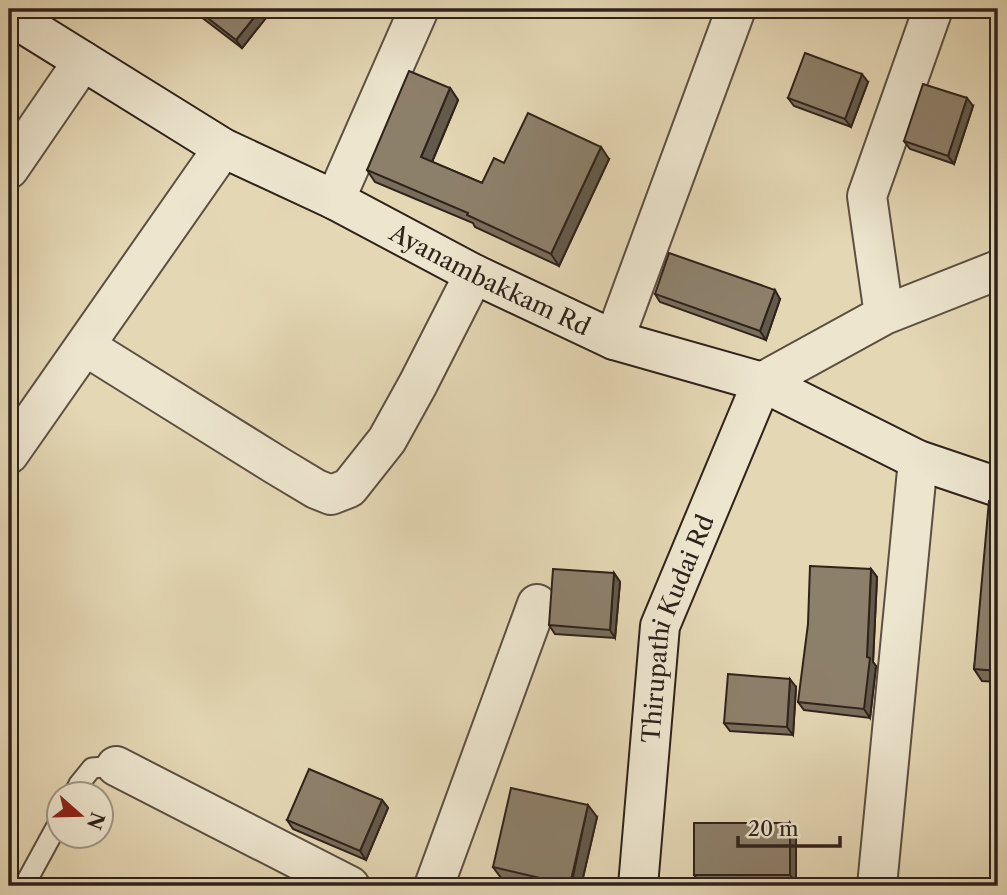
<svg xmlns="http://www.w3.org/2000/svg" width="1007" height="895" viewBox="0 0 1007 895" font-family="'Libre Caslon Text',serif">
<rect width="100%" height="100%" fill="#e4d7b4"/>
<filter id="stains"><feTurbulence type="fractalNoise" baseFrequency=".00286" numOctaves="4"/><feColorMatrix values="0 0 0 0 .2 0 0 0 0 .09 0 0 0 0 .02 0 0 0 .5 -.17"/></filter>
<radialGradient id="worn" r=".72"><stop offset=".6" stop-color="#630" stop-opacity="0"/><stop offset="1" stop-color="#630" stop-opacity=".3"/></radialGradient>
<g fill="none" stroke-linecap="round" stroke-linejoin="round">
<defs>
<path id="lane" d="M74,794L79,784L92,768L116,766
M24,886L60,820"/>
<path id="street" d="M9,169L83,61
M335,200L419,9
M884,315L867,196L933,9
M614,340L736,9
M85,346L276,465L316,489L331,495L349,488L387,440L418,384L474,274
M762,382L884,315L998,270
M9,454L223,148
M116,766L350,886
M434,886L537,604
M877,886L918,460"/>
<g id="secondary">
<path id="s1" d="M9,15L223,148L335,200L474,274L614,340L762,382L918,460L998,487"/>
<path id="s2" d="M638,886L660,626L762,382"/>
</g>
</defs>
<use href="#lane" stroke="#5c4f41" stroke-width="23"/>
<use href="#street" stroke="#5c4f41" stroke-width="42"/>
<use href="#secondary" stroke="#2f221b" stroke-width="42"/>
<use href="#lane" stroke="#ede5ce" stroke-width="19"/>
<use href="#street" stroke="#ede5ce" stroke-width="38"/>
<use href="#secondary" stroke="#ede5ce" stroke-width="38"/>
</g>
<path fill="#796e5c" stroke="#2f221b" stroke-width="2" d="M196,9H273L242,48L200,16Z
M963,9H998V20Z
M868,82L851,127L794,106L788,98Z
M450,88L458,100L432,162L482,183L504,163L609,159L559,266L475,227L473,223L375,182L367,170Z
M973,106L954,164L910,149L904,141Z
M655,294L780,299L766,340L660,302Z
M998,502V682L982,681L974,669Z
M871,569L877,577L873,662L876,666L870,718L804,710L798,702Z
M614,573L620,582L615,638L555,634L549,625Z
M796,687L793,735L730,731L724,723Z
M382,800L388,808L366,860L293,829L287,820Z
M597,817L581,886H531L502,879L493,867Z
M790,823L796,832V883H700L694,875Z"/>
<path fill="#635a4b" stroke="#2f221b" stroke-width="2" d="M261,9H273L242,48L236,40Z
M862,74L868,82L851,127L845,119Z
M450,88L458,100L429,169L421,157Z
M967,98L973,106L954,164L948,156Z
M601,147L609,159L559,266L551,254Z
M775,290L780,299L766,340L760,331Z
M871,569L877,577L873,662L876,666L870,718L864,709Z
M614,573L620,582L615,638L610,630Z
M790,679L796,687L793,735L787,727Z
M382,800L388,808L366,860L360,851Z
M588,805L597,817L581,886H571Z
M790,823L796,832V883L790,875Z"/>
<path fill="#8d806b" stroke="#2f221b" stroke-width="2" d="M196,9H261L236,40Z
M983,9H998V14Z
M805,53L862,74L845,119L788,98Z
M409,71L450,88L421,157L482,183L494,158L504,163L528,113L601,147L551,254L467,215L468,213L367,170Z
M923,84L967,98L948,156L904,141Z
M669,253L775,290L760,331L655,294Z
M989,501L998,502V671L974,669Z
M810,566L871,569L867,657L870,658L864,709L798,702L808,624Z
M553,569L614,573L610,630L549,625Z
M728,674L790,679L787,727L724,723Z
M309,769L382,800L360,851L287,820Z
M511,788L588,805L570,885L493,867Z
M694,823H790V875H694Z"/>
<g text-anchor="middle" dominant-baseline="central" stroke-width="7" stroke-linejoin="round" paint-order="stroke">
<g font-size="24" fill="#2f221b" stroke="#ede5ce">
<text stroke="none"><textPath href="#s1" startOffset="550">Ayanambakkam Rd</textPath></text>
<text stroke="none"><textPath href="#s2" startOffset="262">Thirupathi Kudai Rd</textPath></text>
</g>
</g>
<rect width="1007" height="895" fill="none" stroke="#e4d7b4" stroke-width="35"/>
<rect x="10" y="10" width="986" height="874" fill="none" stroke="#2f221b" stroke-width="3.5"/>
<rect x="18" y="18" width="972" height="860" fill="none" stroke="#2f221b" stroke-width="2"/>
<g transform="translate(80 815) rotate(110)"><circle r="33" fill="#ede5ce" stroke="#a19786" stroke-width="2"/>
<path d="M0-5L12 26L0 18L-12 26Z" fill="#8f2418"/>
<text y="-10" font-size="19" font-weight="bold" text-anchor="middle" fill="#2f221b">N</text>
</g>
<path d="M738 836v10h102v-10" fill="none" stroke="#2f221b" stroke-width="3.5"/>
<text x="748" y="836" font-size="21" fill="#2f221b" stroke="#ede5ce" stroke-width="5" paint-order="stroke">20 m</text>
<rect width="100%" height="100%" filter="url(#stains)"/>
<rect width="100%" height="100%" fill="url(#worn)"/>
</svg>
